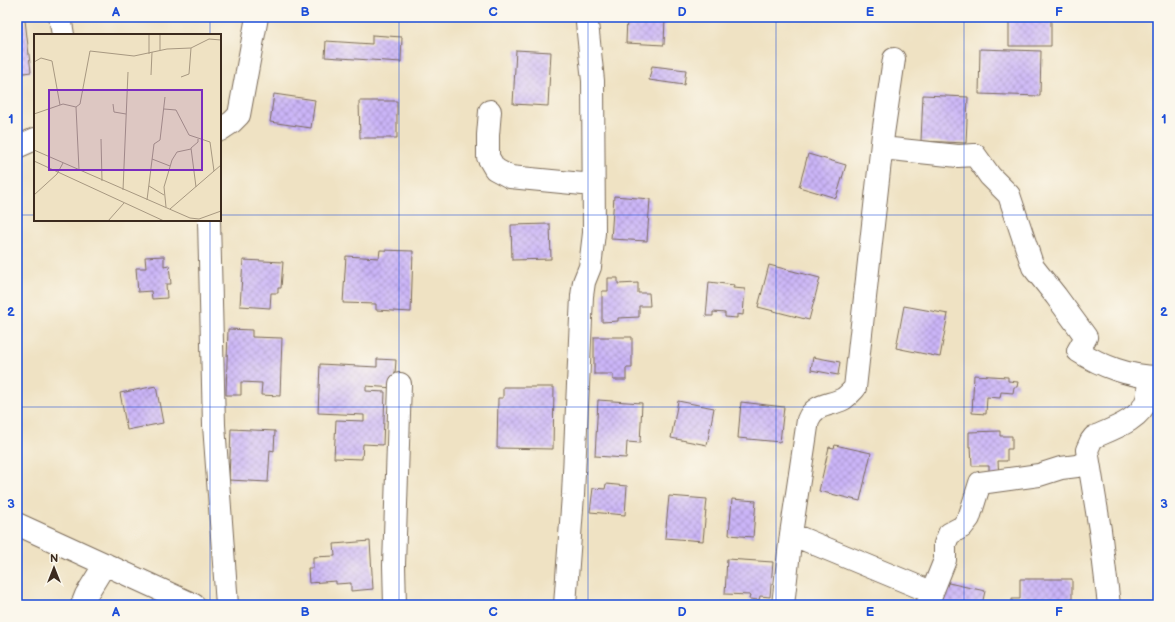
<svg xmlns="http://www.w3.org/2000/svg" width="1175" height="622" viewBox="0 0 1175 622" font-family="'Balsamiq Sans',sans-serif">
<defs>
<pattern id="building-cross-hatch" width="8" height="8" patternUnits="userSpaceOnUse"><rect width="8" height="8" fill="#cbb5f8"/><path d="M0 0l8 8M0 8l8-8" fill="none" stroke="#a693c8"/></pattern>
</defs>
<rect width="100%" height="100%" fill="#fbf7ec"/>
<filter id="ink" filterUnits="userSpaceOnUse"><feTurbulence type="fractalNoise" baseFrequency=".025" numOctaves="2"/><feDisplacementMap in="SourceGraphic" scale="8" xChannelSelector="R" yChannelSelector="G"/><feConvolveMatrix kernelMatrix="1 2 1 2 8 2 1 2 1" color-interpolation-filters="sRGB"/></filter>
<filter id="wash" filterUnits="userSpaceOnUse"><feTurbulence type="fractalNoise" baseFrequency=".012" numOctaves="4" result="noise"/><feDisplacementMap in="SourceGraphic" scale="16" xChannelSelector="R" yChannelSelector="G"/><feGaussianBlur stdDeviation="0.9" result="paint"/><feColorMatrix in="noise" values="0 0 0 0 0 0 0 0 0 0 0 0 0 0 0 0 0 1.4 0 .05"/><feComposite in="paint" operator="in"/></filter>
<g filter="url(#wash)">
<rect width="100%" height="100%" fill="#efe2c3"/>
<g id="blocks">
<path fill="url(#building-cross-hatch)" d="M627,17H665L664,45L626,43Z
M1009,17H1051V46H1009Z
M25,20L31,72L17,74V21Z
M372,35L402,37L401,62L325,57L326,41L372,44Z
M980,49L1041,51L1040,96L979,94Z
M516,50L551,52L548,106L513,104Z
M652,66L686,70L684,85L649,80Z
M274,94L315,100L311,128L270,122Z
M923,95L968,97L966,143L921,141Z
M359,101H397V138H360Z
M808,154L846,165L836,198L799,187Z
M614,196L650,199L647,241L611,239Z
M550,224L551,259L512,260L511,225Z
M380,250L413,251L411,312L376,310V304L343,303L346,256L379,258Z
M164,256V266L169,265L171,284H166L167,298L152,299L151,291L138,292L136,268H146L145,257Z
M243,260L283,262L281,288H278V293H271L270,308L240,306Z
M769,265L820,278L809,320L758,307Z
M608,278H618V284L638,283V293H649L650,306H639V317L618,318V321L602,322V291H608Z
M709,282L734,285L733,288L745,289L743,315L737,314V318L725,317V313L713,312V316H706Z
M904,306L948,314L940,357L896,348Z
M228,329L252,330V337L282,338L280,396L261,395L262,383L241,382V395H226Z
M594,337H632V368H626V380H613V374H594Z
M813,357L840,362L838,375L811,370Z
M377,359L396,360L394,388L366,386V391L385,392L383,445L363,444L362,459L334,458L336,420L364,421V415L318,413L320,364L377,367Z
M974,375L1008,377V381L1018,382L1017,387H1014L1013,393L1001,392L1000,398L987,397L986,414L972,413Z
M156,386L163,423L127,430L120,393Z
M503,387H554L553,449L497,448L498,398H503Z
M598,400L642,403L640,443L627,442L626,458L595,456Z
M678,401L714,408L707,445L671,438Z
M741,402L784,407L780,442L738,438Z
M231,429L275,431L274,451L270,450L268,482L229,480Z
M1000,431V436H1012V449H1007V461H998L999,478H989V466H972L971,447H969V432Z
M835,445L871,453L860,501L819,491L829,447L834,448Z
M606,484L627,486L625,515L590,512L593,488L605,489Z
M669,496L707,499L703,541L665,538Z
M732,499L756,501L753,537L729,535Z
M370,541L373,589L351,591V583L336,584V581L309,583L308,568H313V557L335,556L334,544Z
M727,559L773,562L770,597L760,596L759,600L749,599L750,595L725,594Z
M1020,579H1072V605H1012V599H1020Z
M944,582L985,591L982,605H940Z"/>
</g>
</g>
<g filter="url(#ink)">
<use href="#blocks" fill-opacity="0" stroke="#7a6a58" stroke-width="1"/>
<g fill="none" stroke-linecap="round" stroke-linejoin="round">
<defs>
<path id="minor" d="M60,17L63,35
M490,111L488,135V157L495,169L510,177L593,185
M220,130L232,122L239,115L257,17
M17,147L35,139
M882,148L958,156L975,155L990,176L1009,195L1033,267L1056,296L1086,337L1078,351C1101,366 1130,377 1158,377
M209,220L214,425L227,605
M17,524L194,605
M791,534L931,592
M82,605L86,595L105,564
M395,605L394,565L400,384
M565,605L573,495L582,296L584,282L590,267L594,233L593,81L587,23V17
M783,605L791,534L808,420C815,403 830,406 843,399C848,396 851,392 855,388L883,134L894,59
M927,605L945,560V544L949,534L962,527L969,518L980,483L1039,475L1061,468L1077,466L1088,461
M1109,605L1100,530L1087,450L1091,441L1094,437C1112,429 1141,420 1147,399C1149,392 1148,384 1148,377"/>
</defs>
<use href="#minor" stroke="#7a6a58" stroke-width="24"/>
<use href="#minor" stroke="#fff" stroke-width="22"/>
</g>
</g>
<path fill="none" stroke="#1d4ed8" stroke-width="1" stroke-opacity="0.55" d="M210,17V35M399,17V605M588,17V605M776,17V605M964,17V605M17,215H35M220,215H1158M210,220V605M17,407H1158"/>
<g transform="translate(34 34)">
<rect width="187" height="187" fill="#efe2c3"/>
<path fill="none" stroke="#a79881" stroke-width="1" d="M126,0V16M115,20V0M0,28L7,24L18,27L26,71M117,41L118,18M147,43L155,40L157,14M79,70L80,78L92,80M42,73L46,70L56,17L100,22L133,15L157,14L175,5L187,6M130,75L142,76L155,101L176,108L180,137M0,80L29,70L42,73L45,136M67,105L68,147M0,116L156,184L165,185L187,177M118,125L136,132M0,127L130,187M115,152L130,161M162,153L157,114L164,108V105M89,156L94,38M0,161L23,140L29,129M113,166L120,110L126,106L131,63M132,173L130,153L138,126L143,118L157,115M136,175L187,131M74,187L90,169"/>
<path fill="#7b2cbf" fill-opacity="0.15" stroke="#7b2cbf" stroke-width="2" d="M15,56H168V136H15Z"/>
<rect width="187" height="187" fill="none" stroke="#3b2a1e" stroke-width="2"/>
</g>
<rect width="1175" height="622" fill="none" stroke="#fbf7ec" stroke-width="44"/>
<g transform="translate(54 568)" stroke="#fbf7ec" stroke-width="3" paint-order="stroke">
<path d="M0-3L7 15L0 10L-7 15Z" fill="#3b2a1e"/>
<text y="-6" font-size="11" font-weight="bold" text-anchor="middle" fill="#3b2a1e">N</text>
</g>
<rect x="22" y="22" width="1131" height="578" fill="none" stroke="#1d4ed8" stroke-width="1.5"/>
<g font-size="13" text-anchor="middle" font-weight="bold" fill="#1d4ed8">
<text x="116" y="16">A</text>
<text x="305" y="16">B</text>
<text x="493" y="16">C</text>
<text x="682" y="16">D</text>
<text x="870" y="16">E</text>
<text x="1059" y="16">F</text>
<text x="11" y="123">1</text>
<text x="1164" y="123">1</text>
<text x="11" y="316">2</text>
<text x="1164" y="316">2</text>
<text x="11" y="508">3</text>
<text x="1164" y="508">3</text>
<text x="116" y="616">A</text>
<text x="305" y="616">B</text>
<text x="493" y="616">C</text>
<text x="682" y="616">D</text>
<text x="870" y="616">E</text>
<text x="1059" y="616">F</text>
</g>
</svg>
